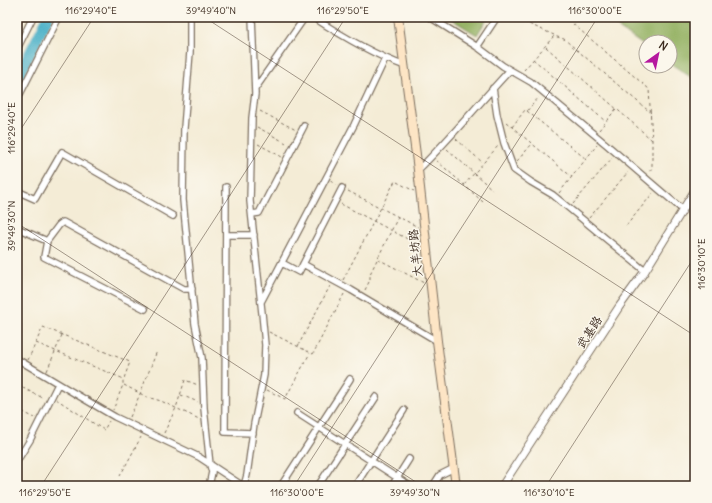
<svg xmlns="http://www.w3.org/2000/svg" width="712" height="503" viewBox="0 0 712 503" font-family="Delius,'LXGW WenKai TC',sans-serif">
<rect width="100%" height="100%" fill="#fbf7ec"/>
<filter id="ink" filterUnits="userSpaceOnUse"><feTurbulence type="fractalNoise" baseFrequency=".025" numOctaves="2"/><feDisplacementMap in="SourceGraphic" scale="8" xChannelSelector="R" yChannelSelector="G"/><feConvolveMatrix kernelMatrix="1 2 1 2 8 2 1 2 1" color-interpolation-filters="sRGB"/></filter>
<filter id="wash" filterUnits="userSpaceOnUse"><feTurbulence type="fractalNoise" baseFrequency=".012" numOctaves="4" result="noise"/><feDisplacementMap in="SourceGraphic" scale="16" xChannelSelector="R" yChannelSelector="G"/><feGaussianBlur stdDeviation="0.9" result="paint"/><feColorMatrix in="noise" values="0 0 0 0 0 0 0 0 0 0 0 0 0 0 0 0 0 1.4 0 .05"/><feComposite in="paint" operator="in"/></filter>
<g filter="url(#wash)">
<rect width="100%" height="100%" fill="#f4ecd6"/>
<path fill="#95b265" stroke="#686e42" d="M448,17H488L477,35Z
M605,17H695V80L670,63V42H646V47L604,18Z"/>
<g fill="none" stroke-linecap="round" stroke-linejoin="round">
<path stroke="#49b0c8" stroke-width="11" d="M17,79L48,17"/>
</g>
</g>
<g filter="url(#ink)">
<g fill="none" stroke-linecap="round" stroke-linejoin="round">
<defs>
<path id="minor" d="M190,17V52L184,128L183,200L195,324L202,358L204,408L210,465L212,472L209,486
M313,17C342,36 372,54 405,66
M430,17L479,48L503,66L531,82L607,145L683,210
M477,47L497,17
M17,49L33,17
M493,88L497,115L504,143L514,170L531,182L553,195L645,271
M255,89L305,17
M17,100L59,17
M418,170C451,138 479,103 510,70
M226,187L225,432L253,433
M17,191L35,199L62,152L173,216
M252,214L259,213L304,126
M17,228L47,241L59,225L63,222L184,289H192
M226,235H254
M47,241L44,257L145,309
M282,263L299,272L342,188
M303,264L351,290L378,306L437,341
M261,302L354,125L385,59
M17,359L74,393L115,417L199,457L243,486
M297,413L410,486
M17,461L30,440L58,384
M244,486L247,475L254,424L264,375L265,345L262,313L250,201L252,118L255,94L252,17
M281,486L350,379
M318,486L376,397
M355,486L404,410
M392,486L409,459
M433,486L440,475L454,468"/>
<path id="tertiary" d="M502,486L619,307L645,271L695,190"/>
<path id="secondary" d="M398,17L418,170L437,341L456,486"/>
</defs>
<use href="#minor" stroke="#7c6e5e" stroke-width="8"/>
<use href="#tertiary" stroke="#7c6e5e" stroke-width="9"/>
<use href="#secondary" stroke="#7c6e5e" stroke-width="10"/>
<path stroke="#7c6e5e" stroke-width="1" stroke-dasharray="3 3" stroke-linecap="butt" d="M513,17L554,35
M573,24L649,89L652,140V168L649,172
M546,47L652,140
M533,59L605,121
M524,70L554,36L564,39L651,113
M260,111L296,130
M527,111L586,159
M506,122L572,177
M257,127L288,144
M512,127L525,110L527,111L539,97
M599,130L616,109
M456,139L482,162
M258,144L282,157
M447,149L493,190
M436,160L483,202
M517,161L532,144
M330,181L336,184
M464,185L498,146
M348,191L418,227
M559,193L597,145
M341,204L419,245
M573,204L612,158
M589,218L628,172
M626,226L653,193
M378,259L424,283
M343,280L395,181L414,191
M365,290L370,280V274L398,217
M269,332L313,354L344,294
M36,343L124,379
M298,346L330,286
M28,360L43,327L130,362L123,381V385L113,410
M47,371L62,335
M17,385L43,398
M124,385L147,397L161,401L199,419
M267,390L285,399L310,353
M181,395L198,402
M56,399L104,430L109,421
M17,409L35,418
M130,417L140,394L157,351
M164,433L176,408L185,380L198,385
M120,476L141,437"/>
<use href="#minor" stroke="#fff" stroke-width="5.5"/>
<use href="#tertiary" stroke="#fff" stroke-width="7"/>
<use href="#secondary" stroke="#fde5c5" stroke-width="8"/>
</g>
</g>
<path fill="none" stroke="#3b2a1e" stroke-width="1" stroke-opacity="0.45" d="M204,17L695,336M17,135L94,17M17,223L422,486M41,486L346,17M294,486L598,17M546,486L695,256"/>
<g text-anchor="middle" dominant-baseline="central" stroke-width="3" stroke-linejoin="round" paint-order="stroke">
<g font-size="12" fill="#3b2a1e" stroke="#fbf7ec">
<text transform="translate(415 253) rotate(-96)">大羊坊路</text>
<text transform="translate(589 332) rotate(-57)">武基路</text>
</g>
</g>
<rect width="712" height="503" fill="none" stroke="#fbf7ec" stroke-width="44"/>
<g transform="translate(658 54) rotate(33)"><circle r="19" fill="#fbf7ec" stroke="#aea59a"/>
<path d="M0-3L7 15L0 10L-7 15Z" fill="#b5179e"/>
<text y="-6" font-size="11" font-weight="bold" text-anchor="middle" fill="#3b2a1e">N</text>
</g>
<rect x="22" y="22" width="668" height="459" fill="none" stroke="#3b2a1e" stroke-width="1.5"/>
<g font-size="10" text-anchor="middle" fill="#3b2a1e">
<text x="91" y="14">116°29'40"E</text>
<text x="211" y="14">39°49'40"N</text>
<text x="343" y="14">116°29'50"E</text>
<text x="595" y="14">116°30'00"E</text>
<text transform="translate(11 128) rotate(-90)" y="4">116°29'40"E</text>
<text transform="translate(11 226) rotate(-90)" y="4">39°49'30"N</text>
<text transform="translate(701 264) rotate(-90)" y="4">116°30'10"E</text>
<text x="45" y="496">116°29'50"E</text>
<text x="297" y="496">116°30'00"E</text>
<text x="415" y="496">39°49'30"N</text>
<text x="549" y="496">116°30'10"E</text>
</g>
</svg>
